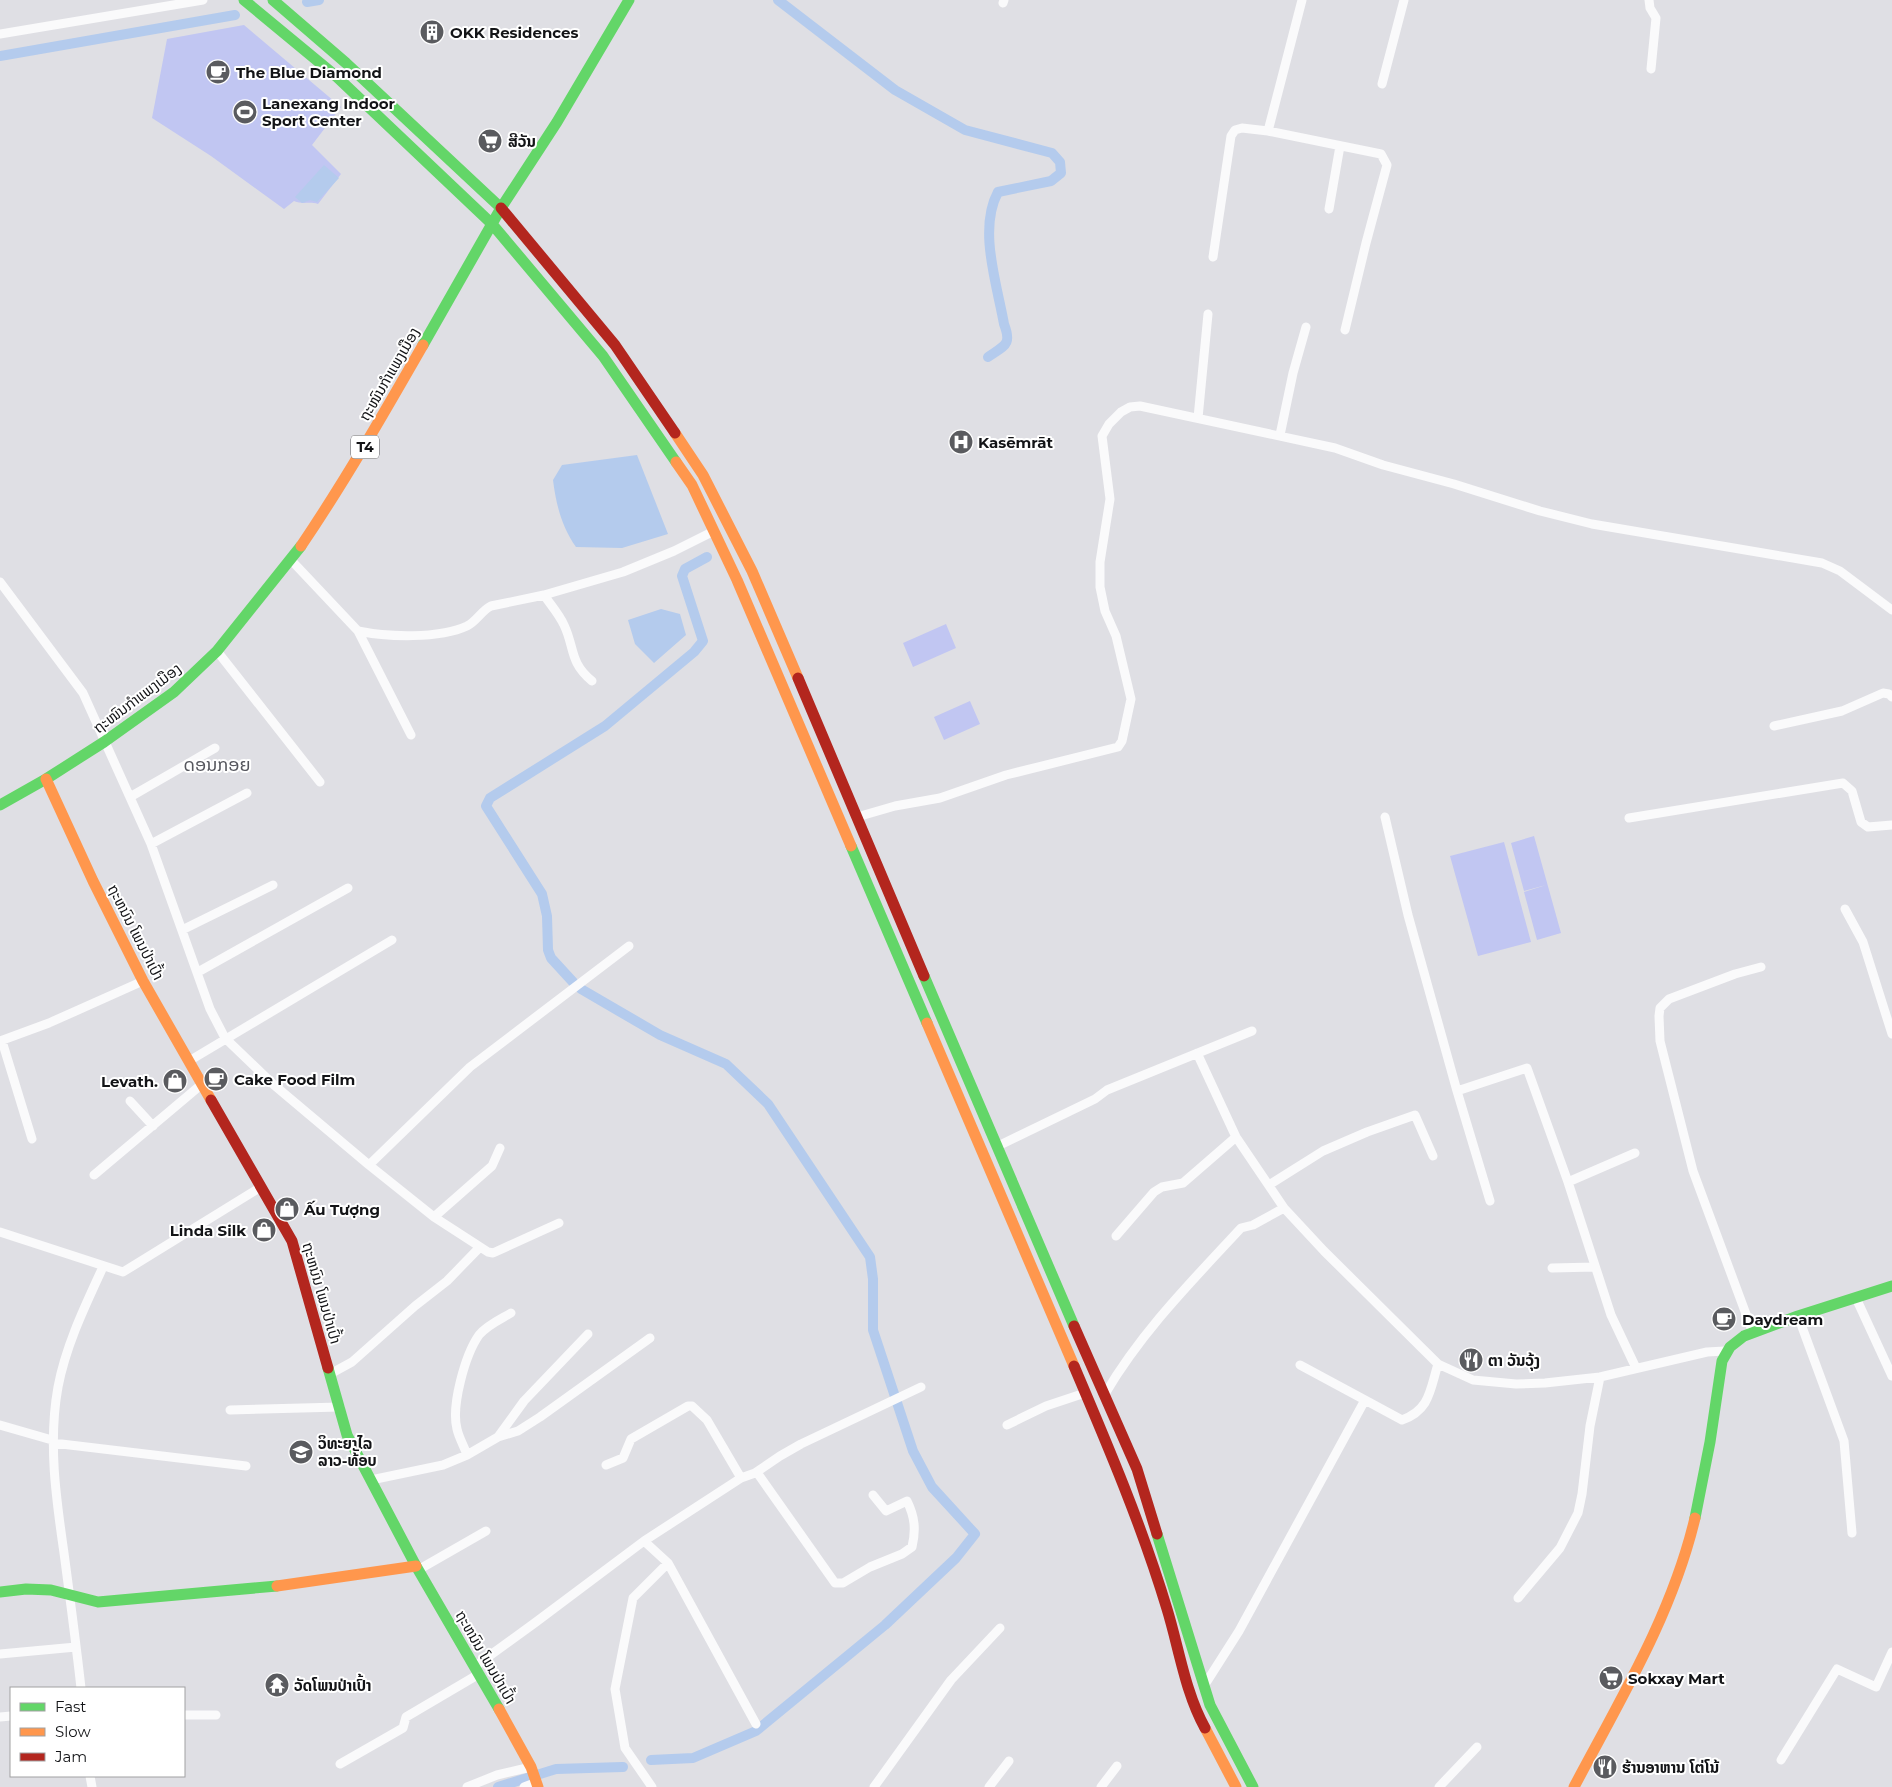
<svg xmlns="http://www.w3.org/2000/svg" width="1892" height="1787" viewBox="0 0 1892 1787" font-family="Montserrat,'Noto Sans Lao',sans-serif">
<rect width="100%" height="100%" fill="#dfdfe4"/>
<path fill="#c1c6f2" d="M244,25L341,107L312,145L341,174L318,204C309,201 303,205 294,201L284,209L211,156L152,118L167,39Z
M946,624L956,648L913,667L903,643Z
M970,701L980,724L944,740L934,717Z
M1534,836L1561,933L1537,940L1524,892L1546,885L1524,891L1511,843Z
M1504,842L1531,942L1478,956L1450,856Z"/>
<path fill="#b4cbed" d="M324,165L339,178L317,202L310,200L302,203L295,197Z
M637,455L668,534L622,548L576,547C562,527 556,505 553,480L562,465Z
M661,609L680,614L686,635L654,663L635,644L628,620Z"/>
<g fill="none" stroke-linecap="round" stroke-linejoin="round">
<path stroke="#b4cbed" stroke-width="10" d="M778,0L895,90L965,130L1052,153L1060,162L1061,173L1051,181L998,192C978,229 997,284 1004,324C1012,345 1005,345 988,357
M307,2L319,0
M0,56L235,15
M573,982L551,958L548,950L547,916L542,894L486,806L490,798L605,726L694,652L703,641L682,576L685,569L707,557
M581,989L660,1035L726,1064L768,1104L870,1257L873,1279V1330L913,1451L932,1487L975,1534L956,1558L885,1625L756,1731L693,1758L651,1760
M498,1787L556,1769L623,1767"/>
<path stroke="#fafafb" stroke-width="9" d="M1649,0L1650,8L1656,18L1651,69
M1003,3L1004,0
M0,34L203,0
M1382,84L1404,0
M1268,131L1302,0
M1329,209L1340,146
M1213,257L1231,136L1235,130L1242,128L1268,131L1381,154L1387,165L1366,243L1345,330
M1198,418L1208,314
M1280,435L1293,373L1306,327
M291,560L358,631L411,735
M0,582L83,693L151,844L210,1009L225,1038L274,1085L369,1165L434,1217L488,1252L493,1253L559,1223
M544,595C550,604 559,614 564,625C575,648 569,662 592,681
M358,631C387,637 439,639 467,626C477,621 481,611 491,606L544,595L623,572L674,551L714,531
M217,651L320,782
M1774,726L1842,711L1883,693L1889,694L1892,697
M130,797L215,748
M857,817L895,806L940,798L1006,775L1118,747L1122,741L1131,699L1116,636L1105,611L1100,587V562L1110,499L1102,436L1109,424L1121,412L1130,407L1140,406L1335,448L1383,465L1454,484L1540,511L1592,524L1822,563L1840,571L1892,610
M1385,817L1408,915L1457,1091
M1629,818L1843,783L1852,791L1861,822L1868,827L1892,825
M151,844L247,793
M1845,909L1863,942L1892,1034
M182,930L273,885
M198,972L348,888
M0,1041L49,1023L143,981
M2,1041L32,1139
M1197,1053L1236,1137L1284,1208L1324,1251L1438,1364L1473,1380L1516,1384L1545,1383L1600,1377L1707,1352L1725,1351
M189,1061L392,940
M130,1101L153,1126
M998,1146L1095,1099L1107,1090L1252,1031
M369,1165L470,1067L629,946
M94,1175L202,1084
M1568,1182L1635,1153
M1269,1185L1323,1151L1367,1132L1415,1115L1433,1156
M1490,1201L1457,1091L1527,1068L1568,1182L1611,1315L1636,1368
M434,1217L492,1166L500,1148
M0,1232L123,1272L261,1187
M1116,1236L1154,1192L1162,1187L1183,1183L1236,1137
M1552,1268L1595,1267
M1856,1298L1892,1376
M1798,1316L1844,1441L1852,1533
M1753,1333L1693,1171L1660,1041L1659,1016L1660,1008L1669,999L1735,974L1761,967
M1300,1365L1365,1400
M330,1374L352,1362L415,1306L447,1281L480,1247
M1105,1394C1142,1331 1192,1281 1241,1228L1253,1225L1284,1208
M230,1410L340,1407
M0,1425L52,1440
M1007,1425L1046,1406L1085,1393
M498,1437L524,1401L588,1334
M53,1443L246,1466
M467,1455C464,1446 459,1438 457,1429C451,1406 465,1355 479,1335C487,1325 501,1319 511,1313
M606,1465L623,1458L631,1439L688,1406H692L707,1420L741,1478
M755,1473L758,1474L835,1583H843L870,1567L902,1554L912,1547C916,1530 915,1517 907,1501L886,1511L873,1495
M371,1480L443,1465L467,1455L498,1437L518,1431L540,1417L650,1338
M644,1541L668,1563L633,1598L615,1689L625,1748L652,1787
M668,1563L756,1724
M418,1570L486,1531
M1518,1598L1560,1548L1578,1513L1582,1494L1590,1426L1600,1377
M0,1654L76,1647
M474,1667L536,1622L644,1541L741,1478L755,1473L780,1456L801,1444L921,1387
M1204,1686L1239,1631L1365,1400L1402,1420C1430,1410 1430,1390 1438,1364
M81,1688C76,1643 70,1598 64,1553C56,1498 48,1442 58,1387C66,1345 85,1306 103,1267
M184,1715H216
M0,1717L11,1716
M1781,1760L1837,1669L1876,1687L1892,1652
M340,1764L403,1728L406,1717L479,1674
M90,1776L92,1787
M467,1787L497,1775L531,1767
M524,1787L537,1782
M874,1787L951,1680L1000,1628
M989,1787L1009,1761
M1101,1787L1117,1766
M1439,1787L1477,1747"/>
<path stroke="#63d668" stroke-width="11" d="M244,0L337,77L492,224
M273,0L346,63L501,208
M492,224L603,356L676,462
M423,345L501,208L557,122L629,0
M0,805L46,779L104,742L174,692L217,651L301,546
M851,846L927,1023
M924,976L1074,1326
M328,1368L347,1435L416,1566L499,1709
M1695,1518L1710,1442L1722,1361L1730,1347L1744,1336L1798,1316L1892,1286
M1157,1534L1210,1705L1253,1787
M0,1592L26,1589L51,1590L98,1602L277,1586"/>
<path stroke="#ff974d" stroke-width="11" d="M675,433L703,475L752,571L798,678
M676,462L692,485L737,580L851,846
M301,546C345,481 384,413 423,345
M46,779L93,881L143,981L211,1100
M927,1023L1074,1366
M277,1586L416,1566
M499,1709L531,1767L538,1787
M1205,1728L1236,1787
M1574,1787C1620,1700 1672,1615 1695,1518"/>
<path stroke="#b3261e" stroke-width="11" d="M501,208L615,345L675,433
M798,678L924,976
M211,1100L292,1241L328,1368
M1074,1326L1137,1469L1157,1534
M1074,1366C1108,1446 1142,1526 1167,1609C1179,1648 1185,1692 1205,1728"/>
</g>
<defs>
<symbol id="building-disc" viewBox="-11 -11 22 22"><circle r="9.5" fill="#5a5b5f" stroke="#fff"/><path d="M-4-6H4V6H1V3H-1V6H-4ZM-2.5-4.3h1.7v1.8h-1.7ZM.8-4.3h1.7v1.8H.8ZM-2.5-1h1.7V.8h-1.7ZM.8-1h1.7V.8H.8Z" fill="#fff"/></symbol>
<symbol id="cafe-disc" viewBox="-11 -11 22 22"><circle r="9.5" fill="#5a5b5f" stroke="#fff"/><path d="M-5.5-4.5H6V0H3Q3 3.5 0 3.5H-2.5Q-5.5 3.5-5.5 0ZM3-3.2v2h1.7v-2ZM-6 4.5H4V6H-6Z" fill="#fff"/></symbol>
<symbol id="stadium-disc" viewBox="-11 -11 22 22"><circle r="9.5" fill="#5a5b5f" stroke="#fff"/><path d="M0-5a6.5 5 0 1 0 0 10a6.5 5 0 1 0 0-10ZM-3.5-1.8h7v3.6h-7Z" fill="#fff"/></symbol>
<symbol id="supermarket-disc" viewBox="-11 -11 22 22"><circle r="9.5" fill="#5a5b5f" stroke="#fff"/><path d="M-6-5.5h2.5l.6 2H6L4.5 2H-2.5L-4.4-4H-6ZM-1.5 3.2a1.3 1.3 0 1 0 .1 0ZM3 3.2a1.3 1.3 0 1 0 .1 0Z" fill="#fff"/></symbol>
<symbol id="hospital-disc" viewBox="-11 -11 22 22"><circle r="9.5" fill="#5a5b5f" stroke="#fff"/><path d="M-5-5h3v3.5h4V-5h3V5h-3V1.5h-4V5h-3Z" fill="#fff"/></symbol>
<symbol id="shop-disc" viewBox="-11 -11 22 22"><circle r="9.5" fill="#5a5b5f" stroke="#fff"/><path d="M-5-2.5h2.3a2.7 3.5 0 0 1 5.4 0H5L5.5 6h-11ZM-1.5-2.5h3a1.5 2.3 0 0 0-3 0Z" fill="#fff"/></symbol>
<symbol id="restaurant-disc" viewBox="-11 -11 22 22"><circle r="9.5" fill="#5a5b5f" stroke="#fff"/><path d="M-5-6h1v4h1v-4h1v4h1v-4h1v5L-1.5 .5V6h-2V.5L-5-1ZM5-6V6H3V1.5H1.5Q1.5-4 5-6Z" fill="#fff"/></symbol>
<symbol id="school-disc" viewBox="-11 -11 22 22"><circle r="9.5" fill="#5a5b5f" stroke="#fff"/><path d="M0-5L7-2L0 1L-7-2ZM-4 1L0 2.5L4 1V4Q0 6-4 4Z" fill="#fff"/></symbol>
<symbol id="temple-disc" viewBox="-11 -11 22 22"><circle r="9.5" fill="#5a5b5f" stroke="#fff"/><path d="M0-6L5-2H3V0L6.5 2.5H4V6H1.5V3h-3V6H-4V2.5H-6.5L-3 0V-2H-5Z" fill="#fff"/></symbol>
</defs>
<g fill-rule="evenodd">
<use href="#building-disc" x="418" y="18" width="28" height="28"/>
<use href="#cafe-disc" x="204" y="58" width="28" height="28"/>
<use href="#stadium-disc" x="231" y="98" width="28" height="28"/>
<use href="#supermarket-disc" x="476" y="127" width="28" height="28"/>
<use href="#hospital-disc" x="947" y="428" width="28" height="28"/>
<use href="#cafe-disc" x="202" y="1065" width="28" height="28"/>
<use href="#shop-disc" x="161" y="1067" width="28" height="28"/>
<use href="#shop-disc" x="273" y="1195" width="28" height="28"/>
<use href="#shop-disc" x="250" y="1216" width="28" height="28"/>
<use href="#cafe-disc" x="1710" y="1305" width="28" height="28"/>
<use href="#restaurant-disc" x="1457" y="1346" width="28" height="28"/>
<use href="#school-disc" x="287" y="1438" width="28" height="28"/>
<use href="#supermarket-disc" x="1597" y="1664" width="28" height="28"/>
<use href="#temple-disc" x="263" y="1671" width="28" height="28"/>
<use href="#restaurant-disc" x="1591" y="1753" width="28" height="28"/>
</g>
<g text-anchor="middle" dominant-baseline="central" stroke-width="4" stroke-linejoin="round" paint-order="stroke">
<rect fill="#fff" stroke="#5a5a5d" stroke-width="1" x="351" y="435.5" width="28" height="23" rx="4"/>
<g font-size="14" font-weight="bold" fill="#131417">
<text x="365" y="447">T4</text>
</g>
<g font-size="15" font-weight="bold" fill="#131417" stroke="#fff" text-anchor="start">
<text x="450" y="32">OKK Residences</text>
<text x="236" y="72">The Blue Diamond</text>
<text x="262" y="103">Lanexang Indoor<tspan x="262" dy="17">Sport Center</tspan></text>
<text x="508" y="141">ສີວັນ</text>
<text x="978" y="442">Kasēmrāt</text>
<text x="234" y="1079">Cake Food Film</text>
<text x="158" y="1081" text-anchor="end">Levath.</text>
<text x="304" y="1209">Ấu Tượng</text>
<text x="246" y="1230" text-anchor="end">Linda Silk</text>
<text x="1742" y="1319">Daydream</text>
<text x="1488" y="1360">ຕາ ວັນວຸ້ງ</text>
<text x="318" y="1443">ວິທະຍາໄລ<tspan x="318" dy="17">ລາວ-ທ້ັອບ</tspan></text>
<text x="1628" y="1678">Sokxay Mart</text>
<text x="294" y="1685">ວັດໂພນປ່າເປົ້າ</text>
<text x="1622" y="1767">ຮ້ານອາຫານ ໂຕ່ໂນ້</text>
</g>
<g font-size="15" fill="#131417" stroke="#fff">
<text transform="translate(389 374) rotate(-60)">ຖະໜົນກຳແພງເມືອງ</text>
<text transform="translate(137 698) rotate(-37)">ຖະໜົນກຳແພງເມືອງ</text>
<text transform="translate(136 932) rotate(63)">ຖະຫນົນ ໂພນປ່າເປົ້າ</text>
<text transform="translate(322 1293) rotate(74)">ຖະຫນົນ ໂພນປ່າເປົ້າ</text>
<text transform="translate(486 1657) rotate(60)">ຖະຫນົນ ໂພນປ່າເປົ້າ</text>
</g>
<g font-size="18" fill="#56575e" stroke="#fff">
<text x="217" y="765">ດອນກອຍ</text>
</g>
</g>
<rect x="10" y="1687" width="175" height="90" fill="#ffffff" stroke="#a1a1a2"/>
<rect x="20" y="1703" width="25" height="8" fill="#63d668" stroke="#a1a1a2"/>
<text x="55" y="1712" font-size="15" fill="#131417">Fast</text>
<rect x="20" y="1728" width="25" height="8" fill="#ff974d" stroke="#a1a1a2"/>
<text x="55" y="1737" font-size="15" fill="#131417">Slow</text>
<rect x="20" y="1753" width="25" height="8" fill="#b3261e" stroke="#a1a1a2"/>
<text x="55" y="1762" font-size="15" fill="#131417">Jam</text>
</svg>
